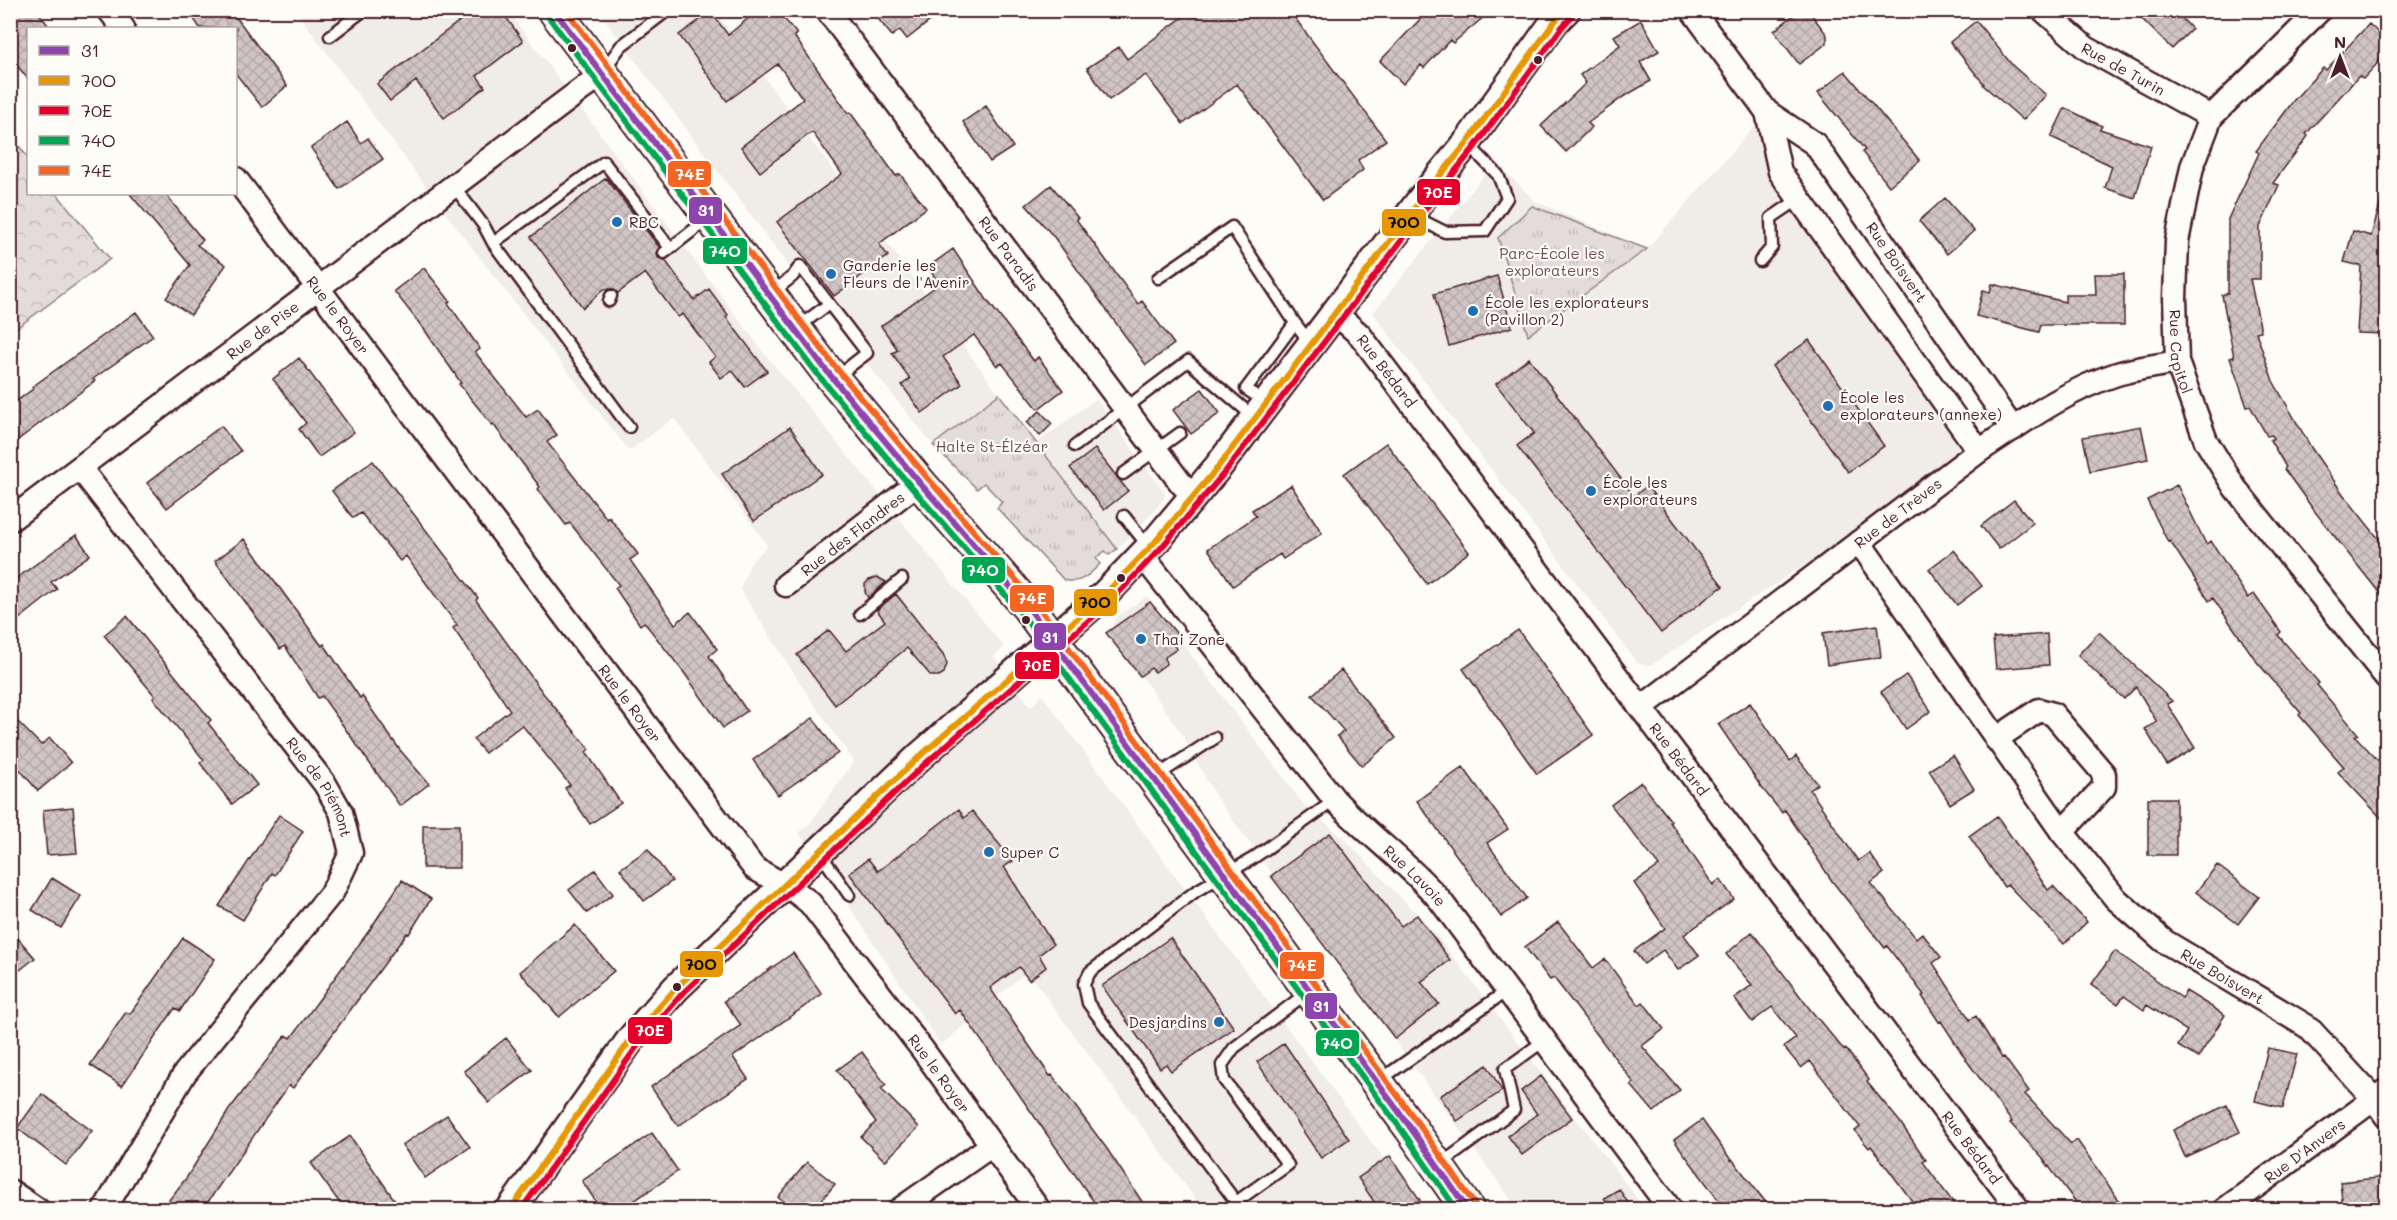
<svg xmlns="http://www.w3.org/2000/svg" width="2397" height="1220" viewBox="0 0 2397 1220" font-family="Mali,sans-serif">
<defs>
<pattern id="forest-crowns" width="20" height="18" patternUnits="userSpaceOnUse" patternTransform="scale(1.5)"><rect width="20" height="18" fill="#e3dcda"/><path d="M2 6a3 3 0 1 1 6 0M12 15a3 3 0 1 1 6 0" fill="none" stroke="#c4bcbb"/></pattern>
<pattern id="park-tufts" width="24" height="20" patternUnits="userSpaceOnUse" patternTransform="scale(1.5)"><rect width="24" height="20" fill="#e3dcda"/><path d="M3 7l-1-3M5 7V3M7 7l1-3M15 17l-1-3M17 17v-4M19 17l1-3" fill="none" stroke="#c4bcbb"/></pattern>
<pattern id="building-cross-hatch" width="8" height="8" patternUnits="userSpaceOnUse" patternTransform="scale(1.5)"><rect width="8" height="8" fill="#d0c5c4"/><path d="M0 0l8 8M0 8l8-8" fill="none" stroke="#b4a9a9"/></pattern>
</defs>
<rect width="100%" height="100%" fill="#fdfcf7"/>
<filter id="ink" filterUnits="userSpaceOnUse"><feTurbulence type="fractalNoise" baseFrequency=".0167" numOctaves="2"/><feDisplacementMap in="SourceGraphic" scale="12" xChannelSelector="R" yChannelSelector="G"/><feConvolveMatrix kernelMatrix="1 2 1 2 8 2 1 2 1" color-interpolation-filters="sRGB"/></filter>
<g filter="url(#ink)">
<path fill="#f0ece8" d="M296,11H508L764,353L1004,647L994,657L1031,707L1042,695L1383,1158L1419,1209H1203L1027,971L941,1045L828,874L799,833L811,822L854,761L813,703L740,589L751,562L768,546L674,418L629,451L447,215Z
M598,11H715L999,394L933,445L798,278Z
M1767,112L1780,172L1979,451L1651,665L1638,664L1373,313L1495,162L1536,202L1647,249Z
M1096,399L1165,493L1164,498L1152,513L1117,549L1036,444Z
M1147,596L1304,805L1341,836L1434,932L1645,1209H1518L1216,797L1183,736L1110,630L1118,616Z"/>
<path fill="url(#forest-crowns)" stroke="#967e82" stroke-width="1.5" d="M11,135L28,158V194H57L110,259L11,332Z"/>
<path fill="url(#park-tufts)" stroke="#967e82" stroke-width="1.5" d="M1532,206L1647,249L1528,335L1498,238Z
M999,394L1117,549L1109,555L1105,551L1096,558L1100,564C1089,575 1080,585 1064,580L997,508L1002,502L984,483L977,489L933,445Z"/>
<path fill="url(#building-cross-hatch)" stroke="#4a1f2b" stroke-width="1.5" d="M10,10H37L50,28H28V79L10,57Z
M188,10H231L287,86L262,107L236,74V28H200Z
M474,10H501L523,41L477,76L485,87L444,118L416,81L390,101L377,84Z
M758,10H777L797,34L794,36L848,113L850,112L896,176L900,174L926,208L879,244L888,256L834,296L777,222L842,174L813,133L809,134L760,172L741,147L803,99L778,64L727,101L679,35L711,12L728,35Z
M871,10H926L923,12L930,21L907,39L900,30L892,36Z
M1192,10H1289L1386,140L1358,160L1363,170L1323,200L1237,84L1183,124L1146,75L1109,100L1087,68L1119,47L1127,59Z
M1429,10H1492L1453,43L1450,40L1424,68L1421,65L1403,84L1380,61Z
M1800,10H1808L1827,35V43L1799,64L1774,31Z
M2133,10H2174L2192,29L2172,49Z
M1641,20L1659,51L1640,62L1651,81L1623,97L1588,123L1592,127L1566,152L1541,126L1586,83L1580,75L1620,45L1614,36Z
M1976,21L2013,66L2046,95L2023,120L1983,85L1984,84L1950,42Z
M2369,24L2386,40V54L2363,79L2359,76L2306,134L2308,136L2273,183L2279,185L2260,227V279H2250L2261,331L2256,332L2273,381L2312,449L2343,494L2386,548V601L2316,513L2284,469L2286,467L2270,440L2274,438L2272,435L2267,436L2250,406L2247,407L2230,358L2234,357L2222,295L2228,293V219L2259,153L2256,151L2294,100L2323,68L2326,70Z
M1845,71L1920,161L1889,186L1862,152L1865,150L1818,93Z
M986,106L1013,147L990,162L963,122Z
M2065,108L2102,126L2100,129L2151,146L2135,198L2105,188L2112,166L2051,137Z
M347,122L361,143L368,138L383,159L339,189L311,148Z
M606,178L659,247L657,253L658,258L665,260L694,300L709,289L728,315L726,317L767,371L745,387L732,370L721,378L709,362L715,357L683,314L678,317L645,273L618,293L613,289H604L583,308L531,237Z
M1051,185L1078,218L1076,219L1138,304L1142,301L1174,344L1146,365L1054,237L1026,205Z
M130,194H165L203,240L197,245L226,265L191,315L166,298L190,265Z
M1945,198L1974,231L1947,254L1919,221Z
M2381,201L2386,202V334L2357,333L2361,266L2344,262L2353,231L2371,236Z
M953,249L987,300L1034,361L1038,357L1063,390L1038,409L1002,363L997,366L974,335L943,357L962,384L922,413L902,385L910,379L892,353L898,350L881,326L939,284L928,267Z
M424,268L450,301L448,303L480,349L475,352L526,417L538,409L557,435L547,442L607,519L609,517L638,554L630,560L675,624L690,612L717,649L709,656L747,711L723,728L685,674L644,622L640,625L615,588L619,585L570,523L566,525L538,489L540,487L493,424L492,425L459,384L461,383L426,332L394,291Z
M2095,274H2124V325H2041L2039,332L1976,316L1983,290L1990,292L1992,284L2065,302V295H2096Z
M1497,276L1512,327L1449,346L1434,294Z
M136,312L153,336L93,379L95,381L10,446V406L33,389L32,387Z
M1809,340L1884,446L1848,472L1772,366Z
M299,358L354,432L319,457L299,429L306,423L273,379Z
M1529,358L1634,496L1647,486L1723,586L1661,633L1517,446L1534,433L1496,384Z
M1202,389L1220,413L1191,434L1173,410Z
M1040,411L1052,424L1040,436L1027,422Z
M221,426L241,451L167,508L147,483Z
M2141,426L2148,459L2090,471L2083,437Z
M790,427L822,474L754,521L722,474Z
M1386,443L1469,552L1427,584L1344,474Z
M1095,449L1128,491L1104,510L1070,468Z
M373,461L478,598L476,600L543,693L589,749L586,752L621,803L590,824L565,788L570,785L522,725L485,753L473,739L510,710L453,628L457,625L406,556L400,561L361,513L353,518L332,491Z
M1291,485L1322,533L1283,559L1280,554L1233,586L1208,549L1256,516L1252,510Z
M2177,485L2206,544L2211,541L2248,598L2254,594L2281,632L2278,635L2319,683L2317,685L2358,734L2355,736L2386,769V823L2338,772L2344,767L2299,715L2301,713L2257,662L2213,598L2209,601L2170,541L2168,542L2147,500Z
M2014,500L2033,523L1999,549L1981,526Z
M76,535L90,555L51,582L57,589L18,620L10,611V583Z
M244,539L322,646L324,644L360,698L362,696L400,750L429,784L400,806L322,696L318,698L285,646L280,649L215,561Z
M1954,550L1982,586L1957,605L1929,569Z
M877,577L886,582L868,598L865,592V584L869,580Z
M896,594L943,654L947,664L944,673L939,676H931L907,648L835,705L797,655L829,630L846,651L885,621L877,610Z
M1150,602L1177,634L1170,640L1177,649L1165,657L1166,664L1155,672L1151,668L1140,676L1106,633Z
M127,616L211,720L208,723L257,785L232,804L200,763L204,760L153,698L155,696L104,635Z
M1877,625L1881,657L1827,665L1823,633Z
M1518,630L1593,735L1537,774L1463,669Z
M2099,632L2172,701L2167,704L2195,748L2167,765L2145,729L2157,722L2136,687L2124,699L2078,655Z
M2047,634L2049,665L1996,669L1993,638Z
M1341,670L1396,738L1362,766L1337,736L1344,731L1312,695Z
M1906,675L1931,711L1906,729L1881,692Z
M1750,703L1790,761L1796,756L1818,784L1810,790L1858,861L1869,853L1884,873L1871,883L1916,938L1922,933L1941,957L1933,963L1970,1020L1976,1016L2002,1058L2004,1057L2029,1091L2025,1094L2071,1144L2077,1140L2125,1209H2081L2044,1160L2010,1123L2012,1122L1967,1061L1941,1021L1939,1022L1922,996L1924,995L1887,946L1885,948L1832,881L1785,810L1782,813L1762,788L1718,724Z
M10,714L41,745L50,738L71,763L38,791L10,758Z
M813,718L838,753L778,795L753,760Z
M1953,755L1974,789L1950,804L1929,770Z
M1463,767L1508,829L1487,843L1527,898L1501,917L1417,801Z
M1641,782L1671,821L1670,822L1713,885L1720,879L1734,899L1684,935L1699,955L1678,970L1663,950L1644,964L1634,951L1665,928L1634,883L1659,866L1611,805Z
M2148,798H2176V855H2148Z
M73,807L77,853L47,855L43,810Z
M959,809L964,818L972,811L1013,861L1004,867L1053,944L1039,955L1046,967L1029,980L1019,967L990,988L1050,1076L1052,1075L1107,1149L1147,1209H1099L960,1010L955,1014L849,873L868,859L878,871Z
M279,815L303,831L275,875L272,873L243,920L219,906Z
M1997,816L2048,890L2053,886L2087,922L2064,944L2008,885L2004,887L1969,836Z
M423,825H459V868H423Z
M1330,833L1401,926L1417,915L1450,960L1421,982L1439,1004L1395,1039L1271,876Z
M648,849L672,881L644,901L620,869Z
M2217,865L2259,897L2238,924L2196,892Z
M595,870L613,894L587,913L569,890Z
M52,878L81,896L61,928L32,910Z
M402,880L431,899L409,934L407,933L293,1088L289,1085L203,1209H162L187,1177L229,1110L286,1035L291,1038L371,928Z
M1558,922L1593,968L1605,959L1639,1005L1643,1002L1664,1029L1642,1046L1680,1090L1654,1112L1631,1085L1634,1083L1554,978L1550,980L1525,947Z
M575,925L614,971L559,1017L520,972Z
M10,929L35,958L10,978Z
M1752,932L1809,1008L1844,1050L1846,1049L1869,1080L1867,1082L1900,1122L1926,1160L1923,1162L1958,1209H1918L1871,1146L1869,1148L1855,1131L1860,1127L1810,1061L1801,1068L1784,1047L1796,1038L1772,1007L1752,1022L1734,998L1752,985L1726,954Z
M183,938L215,959L180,1011L175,1008L122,1086L90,1065L126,1012L130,1014Z
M1170,938L1234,1028L1171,1071L1166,1064L1160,1068L1102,986Z
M2115,951L2182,998L2186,991L2225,1015L2198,1058L2178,1046L2187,1031L2147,1005L2144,1010L2124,996L2118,1004L2091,985Z
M793,953L822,994L733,1057L748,1079L678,1126L651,1087L741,1025L724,1001Z
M506,1038L532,1070L489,1103L464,1071Z
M1284,1043L1349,1139L1321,1158L1257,1062Z
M2268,1048L2297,1054L2283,1108L2255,1101Z
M862,1052L886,1085L881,1089L919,1127L885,1161L861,1137L876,1122L837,1070Z
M1487,1065L1502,1091L1457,1121L1440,1096Z
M1541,1076L1572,1118L1522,1155L1508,1136L1537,1114L1521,1091Z
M42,1094L92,1131L66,1165L17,1128Z
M2227,1105L2240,1132L2185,1157L2173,1130Z
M447,1115L470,1147L425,1178L402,1145Z
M1702,1120L1731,1160L1732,1159L1771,1209H1725L1674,1140Z
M652,1133L678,1171L622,1209H601L582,1181Z
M350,1136L401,1209H344L311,1163Z
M1390,1156L1420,1200L1405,1209H1379L1358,1178Z
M807,1162L835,1184L814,1209H794L778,1197Z
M2386,1177V1204L2343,1209L2340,1182Z
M1619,1189L1632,1209H1611L1604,1198Z"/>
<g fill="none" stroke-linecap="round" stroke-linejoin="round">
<defs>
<path id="service" d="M330,36L364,10
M603,71L621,46L668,10
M453,185L484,226L493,243L629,427
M1411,215L1445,232L1485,231L1507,198L1498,175L1467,143
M493,243L604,162L670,248
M664,253L709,218
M1760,261L1772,247L1771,218L1799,199
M1158,278L1232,227L1295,323L1311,344
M772,293L793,276L800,266L867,353L836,377
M609,301L611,296
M798,327L829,304
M1267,403L1246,389L1295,323
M1075,446L1188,361L1255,418
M1123,474L1180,433
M1124,516L1148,546
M860,614L902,579
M1155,777L1215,738
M820,853L849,895
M1308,992L1234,1048L1222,1065L1224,1080L1288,1165L1236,1202L1088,1003L1084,984L1090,972L1196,891L1252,859L1335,800
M1380,1080L1508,990
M1441,1164L1514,1110L1505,1069L1545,1040"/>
<g id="minor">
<path d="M109,10L123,28"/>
<path id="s1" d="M827,10L1180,482L1193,496"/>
<path id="s2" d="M1692,10L1767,112L1815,144L2013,429"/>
<path id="s3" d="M2043,10L2086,48L2211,117"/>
<path id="s4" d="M2320,10L2211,117L2192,167L2177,241L2175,298L2177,362L2206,441L2235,488L2386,677"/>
<path d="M1767,112L1780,172L1979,451"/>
<path id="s5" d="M236,179L754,868L796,892L810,903L922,1049L1039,1210"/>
<path id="s6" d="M1335,313L1360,335L2019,1210"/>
<path id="s7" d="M80,468L325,784L341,812L351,853L333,891L185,1073L104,1210"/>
<path id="s8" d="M10,520L602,74"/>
<path id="s9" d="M1859,542L2062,832L2116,899L2164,941L2308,1027L2374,1099L2386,1116"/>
<path id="s10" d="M1142,555L1335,800C1368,835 1408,863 1440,900L1671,1210"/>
<path id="s11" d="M786,585L919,482"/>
<path id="s12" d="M1642,707L1979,451C2023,422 2067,390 2117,374C2136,368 2157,366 2177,362"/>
<path d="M1996,739L2039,710L2053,714L2104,774V787L2062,832"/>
<path d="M10,1191L38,1210"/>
<path d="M899,1210L992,1145"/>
<path id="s13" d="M2224,1210L2385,1091"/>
</g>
<path id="tertiary" d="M510,1210L631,1039L676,988L919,757L1105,594L1155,542L1218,467L1433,184L1467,143L1555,21L1566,10"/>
<path id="secondary" d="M554,10L826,370L919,482L1028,607L1410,1127L1468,1210"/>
</defs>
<use href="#service" stroke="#4a1f2b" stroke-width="15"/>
<use href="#minor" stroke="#4a1f2b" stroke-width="27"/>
<use href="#tertiary" stroke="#4a1f2b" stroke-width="32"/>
<use href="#secondary" stroke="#4a1f2b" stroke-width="36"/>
<use href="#service" stroke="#fdfcf7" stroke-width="10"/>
<use href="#minor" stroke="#fdfcf7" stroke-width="22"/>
<use href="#tertiary" stroke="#fdfcf7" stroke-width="27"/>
<use href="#secondary" stroke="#fdfcf7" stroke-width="32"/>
<defs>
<path id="bus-1" d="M554,10L826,370L919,482L1028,607L1410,1127L1468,1210"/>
<path id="bus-2" d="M510,1210L631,1039L676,988L919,757L1105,594L1155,542L1218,467L1433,184L1467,143L1555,21L1566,10"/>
<path id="bus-3" d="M521,1210L638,1045L682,994L925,764L1111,601L1161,548L1225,472L1440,190L1474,148L1562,27L1572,16"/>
<path id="bus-4" d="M547,15L819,376L912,488L1021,613L1403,1132L1457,1210"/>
<path id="bus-5" d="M566,10L833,364L926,476L1035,602L1417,1122L1475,1205"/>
</defs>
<use href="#bus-1" stroke="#fdfcf7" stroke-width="10"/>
<use href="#bus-2" stroke="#fdfcf7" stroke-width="10"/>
<use href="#bus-3" stroke="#fdfcf7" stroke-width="10"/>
<use href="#bus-4" stroke="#fdfcf7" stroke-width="10"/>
<use href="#bus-5" stroke="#fdfcf7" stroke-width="10"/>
<use href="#bus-1" stroke="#8e44ad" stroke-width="6"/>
<use href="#bus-2" stroke="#e69804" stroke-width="6"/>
<use href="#bus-3" stroke="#e4002b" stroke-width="6"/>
<use href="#bus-4" stroke="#00a651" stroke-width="6"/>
<use href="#bus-5" stroke="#f26522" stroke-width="6"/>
</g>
</g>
<g fill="#4a1f2b" stroke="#fdfcf7" stroke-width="2">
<circle cx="572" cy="48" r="5"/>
<circle cx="1538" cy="60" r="5"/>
<circle cx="1121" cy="578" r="5"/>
<circle cx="1026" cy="620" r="5"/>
<circle cx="677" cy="987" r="5"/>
</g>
<g fill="#1f6fb2" stroke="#fdfcf7" stroke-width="2">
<circle cx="617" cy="222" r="6"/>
<circle cx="831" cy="274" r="6"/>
<circle cx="1473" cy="311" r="6"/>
<circle cx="1828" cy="406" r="6"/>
<circle cx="1591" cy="491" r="6"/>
<circle cx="1141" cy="639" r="6"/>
<circle cx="989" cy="852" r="6"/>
<circle cx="1219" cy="1022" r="6"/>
</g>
<g text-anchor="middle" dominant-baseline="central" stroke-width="4.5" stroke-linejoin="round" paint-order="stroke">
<g font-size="15" fill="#4a1f2b" stroke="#fdfcf7">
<text stroke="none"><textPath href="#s3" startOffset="100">Rue de Turin</textPath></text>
<text stroke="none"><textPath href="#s1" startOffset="304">Rue Paradis</textPath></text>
<text stroke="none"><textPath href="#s2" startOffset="328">Rue Boisvert</textPath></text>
<text stroke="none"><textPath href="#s5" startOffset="170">Rue le Royer</textPath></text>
<text stroke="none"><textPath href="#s8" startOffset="316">Rue de Pise</textPath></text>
<text stroke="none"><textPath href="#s4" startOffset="393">Rue Capitol</textPath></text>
<text stroke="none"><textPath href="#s6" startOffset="78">Rue Bédard</textPath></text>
<text stroke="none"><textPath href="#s12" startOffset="321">Rue de Trèves</textPath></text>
<text stroke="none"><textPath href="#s11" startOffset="84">Rue des Flandres</textPath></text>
<text stroke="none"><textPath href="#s5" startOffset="656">Rue le Royer</textPath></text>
<text stroke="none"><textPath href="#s6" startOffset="564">Rue Bédard</textPath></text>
<text stroke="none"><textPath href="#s7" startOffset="400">Rue de Piémont</textPath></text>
<text stroke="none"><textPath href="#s10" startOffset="422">Rue Lavoie</textPath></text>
<text stroke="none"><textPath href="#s9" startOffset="572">Rue Boisvert</textPath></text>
<text stroke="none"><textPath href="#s5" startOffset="1142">Rue le Royer</textPath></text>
<text stroke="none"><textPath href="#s6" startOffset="1050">Rue Bédard</textPath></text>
<text stroke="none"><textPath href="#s13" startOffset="100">Rue D'Anvers</textPath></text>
</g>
<g font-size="15" fill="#4a1f2b" stroke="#fdfcf7" text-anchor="start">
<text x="629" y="222">RBC</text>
<text x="843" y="265">Garderie les<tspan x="843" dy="17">Fleurs de l'Avenir</tspan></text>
<text x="1485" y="302">École les explorateurs<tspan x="1485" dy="17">(Pavillon 2)</tspan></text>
<text x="1840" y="397">École les<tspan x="1840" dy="17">explorateurs (annexe)</tspan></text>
<text x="1603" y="482">École les<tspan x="1603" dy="17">explorateurs</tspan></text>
<text x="1153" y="639">Thai Zone</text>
<text x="1001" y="852">Super C</text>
<text x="1207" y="1022" text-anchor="end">Desjardins</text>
</g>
<g font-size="15" fill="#704e57" stroke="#fdfcf7">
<text x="1552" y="253">Parc-École les<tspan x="1552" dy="17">explorateurs</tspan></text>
<text x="992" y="446">Halte St-Élzéar</text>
</g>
</g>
<g stroke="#fdfcf7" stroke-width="2">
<rect x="667" y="160" width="45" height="28" rx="6" fill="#f26522"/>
<rect x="1416" y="178" width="45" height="28" rx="6" fill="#e4002b"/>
<rect x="688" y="196" width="35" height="29" rx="6" fill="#8e44ad"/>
<rect x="1381" y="208" width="46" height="29" rx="6" fill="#e69804"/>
<rect x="702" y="237" width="46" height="28" rx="6" fill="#00a651"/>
<rect x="961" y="556" width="45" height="28" rx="6" fill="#00a651"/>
<rect x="1009" y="584" width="46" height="29" rx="6" fill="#f26522"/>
<rect x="1073" y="588" width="45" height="29" rx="6" fill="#e69804"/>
<rect x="1033" y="622" width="34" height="29" rx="6" fill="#8e44ad"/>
<rect x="1014" y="651" width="46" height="29" rx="6" fill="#e4002b"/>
<rect x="679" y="950" width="45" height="28" rx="6" fill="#e69804"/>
<rect x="1279" y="951" width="46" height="29" rx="6" fill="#f26522"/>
<rect x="1304" y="992" width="34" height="28" rx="6" fill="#8e44ad"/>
<rect x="627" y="1016" width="46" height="29" rx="6" fill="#e4002b"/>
<rect x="1315" y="1029" width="45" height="28" rx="6" fill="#00a651"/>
</g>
<g font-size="16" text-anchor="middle" font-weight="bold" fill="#fff">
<text x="690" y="180">74E</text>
<text x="1438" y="198">70E</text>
<text x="706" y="216">31</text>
<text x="725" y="257">74O</text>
<text x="983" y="576">74O</text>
<text x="1032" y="604">74E</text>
<text x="1050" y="643">31</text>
<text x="1037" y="671">70E</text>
<text x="1302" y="971">74E</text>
<text x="1321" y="1012">31</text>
<text x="650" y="1036">70E</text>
<text x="1337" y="1049">74O</text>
</g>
<g font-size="16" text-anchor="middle" font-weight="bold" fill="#111">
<text x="1404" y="228">70O</text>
<text x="1095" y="608">70O</text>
<text x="701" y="970">70O</text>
</g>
<rect width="2397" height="1220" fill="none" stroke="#fdfcf7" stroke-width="36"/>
<rect x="18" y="18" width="2361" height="1184" fill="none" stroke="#4a1f2b" stroke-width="2" filter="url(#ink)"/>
<rect x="27" y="27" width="210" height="168" fill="#fdfcf7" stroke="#b5a4a5" stroke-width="1.5"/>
<rect x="39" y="46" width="30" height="9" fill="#8e44ad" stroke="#b5a4a5" stroke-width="1.5"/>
<text x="81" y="57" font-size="18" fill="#4a1f2b">31</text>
<rect x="39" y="76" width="30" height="9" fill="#e69804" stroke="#b5a4a5" stroke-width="1.5"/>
<text x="81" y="87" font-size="18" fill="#4a1f2b">70O</text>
<rect x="39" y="106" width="30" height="9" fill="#e4002b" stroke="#b5a4a5" stroke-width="1.5"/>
<text x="81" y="117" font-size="18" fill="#4a1f2b">70E</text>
<rect x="39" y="136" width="30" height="9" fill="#00a651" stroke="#b5a4a5" stroke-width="1.5"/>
<text x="81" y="147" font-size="18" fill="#4a1f2b">74O</text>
<rect x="39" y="166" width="30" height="9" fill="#f26522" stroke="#b5a4a5" stroke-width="1.5"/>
<text x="81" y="177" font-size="18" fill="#4a1f2b">74E</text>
<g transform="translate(2340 57)" stroke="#fdfcf7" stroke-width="4.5" paint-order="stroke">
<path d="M0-4.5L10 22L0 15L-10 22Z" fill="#4a1f2b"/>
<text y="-9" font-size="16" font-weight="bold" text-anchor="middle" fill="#4a1f2b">N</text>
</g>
</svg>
